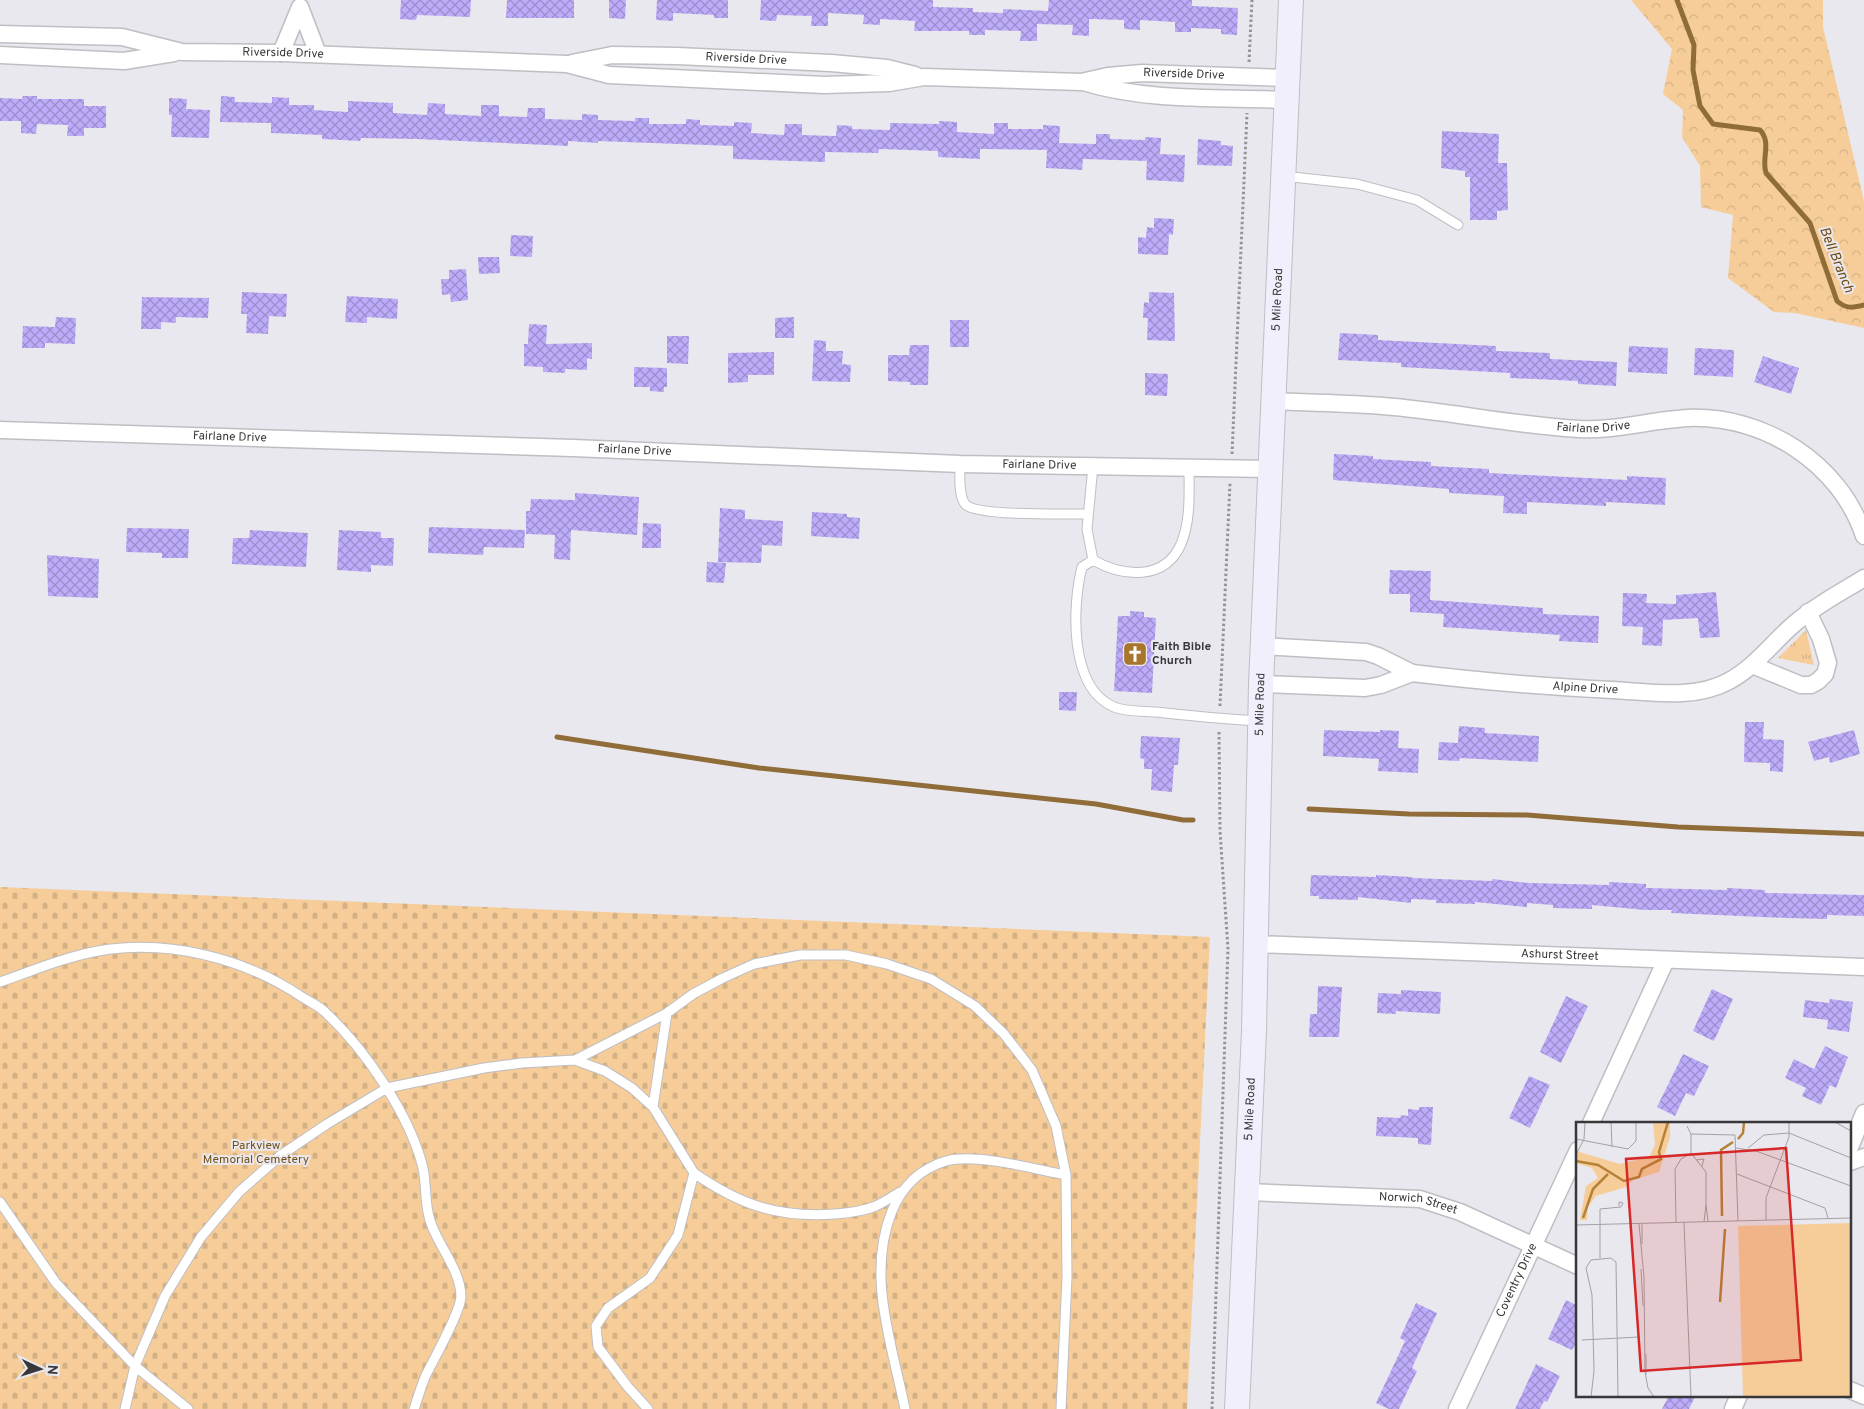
<svg xmlns="http://www.w3.org/2000/svg" width="1864" height="1409" viewBox="0 0 1864 1409" font-family="Overpass,sans-serif">
<defs>
<pattern id="grass-tufts" width="24" height="20" patternUnits="userSpaceOnUse" patternTransform="scale(1.25)"><rect width="24" height="20" fill="#f6cd99"/><path d="M3 7l-1-3M5 7V3M7 7l1-3M15 17l-1-3M17 17v-4M19 17l1-3" fill="none" stroke="#d4b185"/></pattern>
<pattern id="forest-crowns" width="20" height="18" patternUnits="userSpaceOnUse" patternTransform="scale(1.25)"><rect width="20" height="18" fill="#f6cd99"/><path d="M2 6a3 3 0 1 1 6 0M12 15a3 3 0 1 1 6 0" fill="none" stroke="#d4b185"/></pattern>
<pattern id="cemetery-stones" width="16" height="16" patternUnits="userSpaceOnUse" patternTransform="scale(1.25)"><rect width="16" height="16" fill="#f6cd99"/><path d="M2 7V4a2 2 0 0 1 4 0v3zM10 15v-3a2 2 0 0 1 4 0v3z" fill="#d4b185"/></pattern>
<pattern id="building-cross-hatch" width="8" height="8" patternUnits="userSpaceOnUse" patternTransform="scale(1.25)"><rect width="8" height="8" fill="#beacfb"/><path d="M0 0l8 8M0 8l8-8" fill="none" stroke="#9b8dcc"/></pattern>
</defs>
<rect width="100%" height="100%" fill="#e9e8ee"/>
<path fill="url(#grass-tufts)" d="M1806,630L1814,665L1778,658Z"/>
<path fill="url(#forest-crowns)" d="M1631,0H1823V27L1864,201V328L1795,313L1774,312L1728,278L1733,215L1701,207L1700,166L1682,137L1683,110L1663,94L1672,49Z"/>
<path fill="url(#cemetery-stones)" d="M0,887L1210,937L1187,1409H0Z"/>
<g fill="none" stroke-linecap="round" stroke-linejoin="round">
<path stroke="#906c38" stroke-width="5" d="M1677,0L1694,45L1693,70L1700,106L1713,124L1760,130C1772,143 1761,159 1766,173L1810,223L1837,301C1846,309 1853,308 1864,305
M557,737L759,768L1096,804L1183,820H1193
M1309,809L1409,814L1527,815L1678,827L1864,834"/>
</g>
<path fill="url(#building-cross-hatch)" d="M401,0H471L470,17L417,15L416,20L400,19Z
M507,0H574V18H506Z
M609,0H626L625,19L609,18Z
M657,0H728V18H714V15L673,13V21L656,20Z
M761,0H933V7L973,8V12L1003,13V9L1048,11L1049,0H1192V6L1238,8L1237,35L1221,34V29L1191,28V32H1175V22L1140,20V30L1124,29V20L1089,19V36L1072,35L1073,25L1037,24V41H1020L1021,31L985,30V35H969V31H914L915,21L880,19V25L863,24L864,15L828,13V26H811L812,16L777,15L776,21L760,20Z
M23,96H37V99H84V106H106V128H84V136H67L68,125L37,124L36,134L21,133V121H0V98L22,99Z
M221,96L235,97V102L272,103V97L289,98V105H314V110L348,112V101L393,103V113L427,115L428,103L445,104V114L481,116V105H499V116L527,117L528,108H545V119L582,120V114L598,115V120L635,121V118H649V124H686V119L700,120V125L734,126V122L752,123L751,133L784,135L785,124H802V135L836,136L837,125L852,126V129L890,130V123L939,124V121L957,122V132L994,134V123H1008V129H1043V125L1060,126L1059,143L1096,144V134H1110V139L1145,140V137L1161,138L1160,154L1185,155L1184,182L1146,180L1147,161L1083,159L1082,170L1046,168L1047,150L980,149V159L938,157V151L879,149L878,153L825,152V162L733,159V146L598,141V143L568,141V146L416,139L361,138L360,141L322,139V135L271,133V123L220,122Z
M169,98L187,99L186,109L210,110L209,138L171,137L172,115H169Z
M1442,131L1499,134L1498,163H1507L1508,210L1497,211V220H1470V177H1465V171L1441,168Z
M1198,139L1221,141V145L1233,146L1232,166L1197,165Z
M1154,218L1174,219L1173,235L1169,234L1168,255L1138,254V237L1146,238L1147,227L1154,228Z
M511,235L533,236L532,257L510,256Z
M478,257H499L500,273L479,274Z
M466,269L468,300L451,302L450,294L442,295L441,279H449V270Z
M242,292L287,294L286,317L269,316L268,334L246,333L247,314H241Z
M1149,292L1174,293L1175,341L1147,340L1148,318H1143L1144,302L1149,303Z
M347,296L398,299L397,319L367,317V323L345,322Z
M142,297L209,298L208,318L176,317V323L161,322V329H141Z
M56,317L76,318L75,344L45,343V348H22L23,326L55,327Z
M794,317V338H775V318Z
M950,320H969V347H950Z
M529,324L547,325L546,344L592,343V359L587,358V370L565,369V373L543,372V367L524,366V344H528Z
M1340,333L1378,335V340L1496,346V351L1550,353V359L1617,362L1616,386L1578,384V381L1510,378V373L1401,367V363L1338,360Z
M667,336H689L688,364L667,363Z
M814,340L826,341V351H843L842,364L851,365L850,382L812,381Z
M910,345H929L928,385H910V382L888,381V355H909Z
M1629,346L1668,348L1667,374L1628,372Z
M1695,348L1734,350L1733,377L1694,375Z
M774,352V375H748V382L728,383V353Z
M1763,356L1799,368L1791,394L1754,382Z
M634,367L667,368V387H664V392L650,391V387H634Z
M1145,373L1168,374L1167,396L1145,395Z
M1334,454L1373,456V459L1431,462V466L1489,469V473L1627,480V476L1666,478L1665,505L1606,502V506L1527,502V514L1503,513L1504,496L1449,493V489L1333,480Z
M575,493L639,497L637,535L571,530L570,560L554,559L555,535L526,534V511H530L531,499L575,500Z
M720,508L745,510V519L783,521L782,546L762,545L761,563L718,562Z
M812,512L847,514V517L860,518L859,539L811,536Z
M643,523L661,524V548H642Z
M429,527L525,530L524,548L484,547L483,555L428,553Z
M127,528L189,529L188,558H162V553L126,552Z
M250,530L308,533L306,567L232,564L233,538H249Z
M339,530L381,532V538H394L393,566L371,565V572L337,570Z
M47,555L99,559L98,598L48,596Z
M707,562L726,563L724,583L706,582Z
M1390,570L1431,571L1430,600L1543,608V614L1599,616L1598,643L1559,641L1560,635L1443,627L1444,614L1410,612V594H1389Z
M1716,592L1720,637L1700,638L1698,618L1663,620L1662,646L1642,645L1643,627L1622,626L1623,593L1647,594L1646,603L1676,604V595Z
M1130,611L1144,612V617L1156,618L1152,693L1114,691L1118,616H1130Z
M1059,692H1077L1076,711L1059,710Z
M1745,722H1764L1763,739L1784,740L1783,772L1770,771V763L1744,762Z
M1459,726L1485,728V733L1539,736L1538,762L1460,758L1459,761L1438,760L1439,742L1458,743Z
M1324,730L1380,732V730L1399,731L1398,748L1419,749L1418,773L1378,771L1379,759L1323,756Z
M1854,730L1860,754L1830,763L1829,757L1814,761L1808,742Z
M1141,736L1180,738L1178,765H1174L1172,792L1151,790L1152,769H1144V759L1140,758Z
M1311,875L1376,877V875L1412,877V878L1492,881V879L1529,883L1609,885V882L1646,884V888L1727,890V888L1765,890V893L1864,895V916L1827,915V919L1788,918L1671,913L1672,910H1645L1592,905V909L1553,908V905L1527,903V907L1475,902V904L1436,903V900L1411,899V903L1358,897V900L1319,899V896H1310Z
M1318,986L1342,987L1339,1037H1309L1310,1014H1317Z
M1712,989L1733,999L1714,1041L1693,1031Z
M1401,990L1441,992L1440,1014L1396,1011V1014L1377,1013L1378,993L1401,994Z
M1566,996L1588,1006L1561,1063L1540,1052Z
M1830,999L1853,1002L1849,1032L1827,1029L1828,1020L1803,1017L1805,1000L1829,1003Z
M1825,1046L1848,1057L1836,1088L1830,1085L1821,1105L1802,1096L1806,1088L1785,1078L1794,1059L1814,1069Z
M1683,1054L1709,1066L1694,1096L1686,1093L1675,1116L1657,1107Z
M1529,1076L1550,1085L1530,1128L1509,1118Z
M1419,1107H1433L1431,1145L1418,1144V1138L1376,1136L1377,1117L1400,1118L1401,1115L1408,1116V1109L1419,1110Z
M1566,1300L1578,1306V1339L1572,1350L1548,1339Z
M1416,1303L1437,1313L1412,1368L1417,1371L1399,1409H1389L1376,1403L1405,1341L1400,1338Z
M1536,1364L1560,1376L1547,1402L1544,1401L1540,1409H1515Z
M1669,1395H1696L1689,1409H1662Z"/>
<g fill="none" stroke-linecap="round" stroke-linejoin="round">
<defs>
<path id="lane" d="M1283,176L1357,184L1417,200L1458,225
M960,464C960,475 958,497 966,505C978,516 1068,514 1088,514
M1093,466L1087,529L1093,560C1123,577 1165,581 1181,544C1191,521 1189,491 1189,467
M1093,560L1082,567C1072,607 1069,688 1114,707C1126,712 1143,711 1156,712C1191,716 1225,719 1259,721
M0,982C32,971 65,957 98,951C168,939 244,958 302,997C310,1002 319,1006 325,1012C365,1049 410,1115 423,1168C426,1182 425,1198 428,1212C433,1241 460,1266 461,1296C461,1311 434,1359 426,1375C421,1386 418,1398 414,1409
M575,1060L667,1013L693,994L723,978L754,964L800,955H846L887,964L931,979L975,1006L1004,1034L1032,1070L1056,1126L1066,1175L1067,1277L1061,1409
M653,1107L667,1013
M694,1173C740,1205 778,1218 835,1214C848,1213 864,1211 876,1206C884,1202 892,1197 900,1192
M0,1202L56,1283L135,1366L188,1409
M125,1409L135,1366L165,1296L201,1237L239,1192L281,1155L327,1124L387,1088L484,1068L522,1063L575,1060L605,1071L632,1088L653,1107L694,1173L678,1235L650,1278L608,1308L596,1326L598,1347L628,1387L648,1409
M905,1409C892,1344 866,1275 892,1211C902,1187 919,1169 946,1161C977,1153 1033,1169 1066,1175"/>
<g id="street">
<path id="s1" d="M0,34L122,37L182,52L281,53L567,64L609,75L824,85L889,83L924,77L1081,82L1108,76L1142,73L1288,78"/>
<path d="M281,53L300,7L318,54"/>
<path d="M0,55L124,61L174,53"/>
<path id="s2" d="M572,63L612,55L677,56L831,63L887,68L915,75"/>
<path d="M1083,82C1149,102 1219,97 1287,100"/>
<path id="s3" d="M1273,401C1310,403 1346,403 1383,406C1448,411 1513,425 1579,429C1615,431 1651,420 1688,418C1764,415 1840,463 1864,536"/>
<path id="s4" d="M0,430L573,448L960,464L1270,469"/>
<path d="M1752,665L1801,685H1811L1818,681L1825,674L1828,663L1821,639L1808,612"/>
<path id="s5" d="M1412,673C1479,681 1546,687 1613,690C1650,692 1695,700 1729,681C1755,667 1772,643 1794,624C1816,605 1840,593 1864,578"/>
<path d="M1261,684L1365,688L1381,685L1412,673L1378,656L1366,652L1263,646"/>
<path id="s6" d="M1255,944L1864,967"/>
<path d="M1591,1123L1666,960"/>
<path d="M1850,1147L1864,1113"/>
<path d="M1850,1162L1864,1157"/>
<path id="s7" d="M1248,1192L1420,1199L1460,1212L1578,1266"/>
<path d="M1850,1390L1864,1396"/>
<path id="s8" d="M1457,1409L1578,1150"/>
<path d="M1733,1409L1739,1395"/>
</g>
<g id="secondary">
<path id="s9" d="M1237,1409L1254,1031L1261,684L1291,0"/>
</g>
</defs>
<use href="#lane" stroke="#bfbec3" stroke-width="11"/>
<use href="#street" stroke="#bfbec3" stroke-width="19"/>
<use href="#secondary" stroke="#bfbec3" stroke-width="26"/>
<path stroke="#949397" stroke-width="3" stroke-dasharray="2.5 2.5" stroke-linecap="butt" d="M1249,62L1252,0
M1232,454L1247,113
M1220,706L1230,483
M1212,1409L1228,949L1220,831L1219,730"/>
<use href="#lane" stroke="#fff" stroke-width="9"/>
<use href="#street" stroke="#fff" stroke-width="16"/>
<use href="#secondary" stroke="#f2effc" stroke-width="24"/>
</g>
<defs>
<symbol id="church-square" viewBox="-11 -11 22 22"><rect x="-9" y="-9" width="18" height="18" rx="4" fill="#a7752b" stroke="#e9e8ee"/><path d="M-1.2-6h2.4v3.5h3.3v2.4h-3.3V6h-2.4V-.1h-3.3v-2.4h3.3Z" fill="#fff"/></symbol>
</defs>
<g fill-rule="evenodd">
<use href="#church-square" x="1121" y="640" width="28" height="28"/>
</g>
<g text-anchor="middle" dominant-baseline="central" stroke-width="4" stroke-linejoin="round" paint-order="stroke">
<g font-size="12" fill="#383739" stroke="#e9e8ee">
<text stroke="none"><textPath href="#s1" startOffset="285">Riverside Drive</textPath></text>
<text stroke="none"><textPath href="#s2" startOffset="175">Riverside Drive</textPath></text>
<text stroke="none"><textPath href="#s1" startOffset="1189">Riverside Drive</textPath></text>
<text stroke="none"><textPath href="#s9" startOffset="1110">5 Mile Road</textPath></text>
<text stroke="none"><textPath href="#s3" startOffset="322">Fairlane Drive</textPath></text>
<text stroke="none"><textPath href="#s4" startOffset="230">Fairlane Drive</textPath></text>
<text stroke="none"><textPath href="#s4" startOffset="635">Fairlane Drive</textPath></text>
<text stroke="none"><textPath href="#s4" startOffset="1040">Fairlane Drive</textPath></text>
<text stroke="none"><textPath href="#s5" startOffset="174">Alpine Drive</textPath></text>
<text stroke="none"><textPath href="#s9" startOffset="705">5 Mile Road</textPath></text>
<text stroke="none"><textPath href="#s6" startOffset="305">Ashurst Street</textPath></text>
<text stroke="none"><textPath href="#s9" startOffset="300">5 Mile Road</textPath></text>
<text stroke="none"><textPath href="#s7" startOffset="171">Norwich Street</textPath></text>
<text stroke="none"><textPath href="#s8" startOffset="142">Coventry Drive</textPath></text>
</g>
<g font-size="12" font-weight="bold" fill="#383739" stroke="#e9e8ee" text-anchor="start">
<text x="1152" y="647">Faith Bible<tspan x="1152" dy="14">Church</tspan></text>
</g>
<g font-size="12" fill="#745019" stroke="#e9e8ee">
<text x="256" y="1146">Parkview<tspan x="256" dy="14">Memorial Cemetery</tspan></text>
</g>
<g font-size="14" font-style="italic" fill="#6f4b13" stroke="#e9e8ee">
<text transform="translate(1836 260) rotate(68)">Bell Branch</text>
</g>
</g>
<g transform="translate(1576 1122)">
<rect width="275" height="275" fill="#e9e8ee"/>
<path d="M77,0H94V15L83,50L57,58L50,65L20,74L12,85L11,98H4L10,64L22,56L16,46L0,41V29L44,42L73,35L79,23Z" fill="#f6cd99"/>
<path d="M275,101V275H167L162,104Z" fill="#f6cd99"/>
<path fill="none" stroke="#b58237" stroke-width="2.5" d="M162,17L167,11L168,0M0,39L22,43L48,59L63,55L66,47L85,37L83,30L92,0M146,94L145,28L157,20M7,96L17,67L32,52M144,180L149,107"/>
<path fill="none" stroke="#a2a1a6" stroke-width="1" d="M35,0L36,25M259,0L275,9M111,4L115,12V31L130,50V83M115,12L159,13L162,99M188,13L213,11L275,36M0,17L52,27L60,19V0M160,26L180,29L275,64M172,26L188,13M0,33L8,17L9,0M120,38L128,37L126,44M161,52L249,86L252,96M190,98V76L213,15V0M100,100L99,47L105,37L115,31M128,100L130,83L132,99M108,101L115,275M63,102L68,155L69,250L72,266L78,275M66,102V122M0,103L275,96M24,136V87L45,85L47,81L43,80V84M65,147L67,184M6,218L63,215M70,232V253M15,275L18,249L16,173L10,146L15,138L35,136L40,140L42,275"/>
<path fill="#d62828" fill-opacity="0.15" stroke="#d62828" stroke-width="2.5" d="M210,26L225,238L65,249L50,37Z"/>
<rect width="275" height="275" fill="none" stroke="#383739" stroke-width="2.5"/>
</g>
<g transform="translate(40 1369) rotate(94)" stroke="#e9e8ee" stroke-width="4" paint-order="stroke">
<path d="M0-4L9 19L0 12L-9 19Z" fill="#383739"/>
<text y="-8" font-size="14" font-weight="bold" text-anchor="middle" fill="#383739">N</text>
</g>
</svg>
